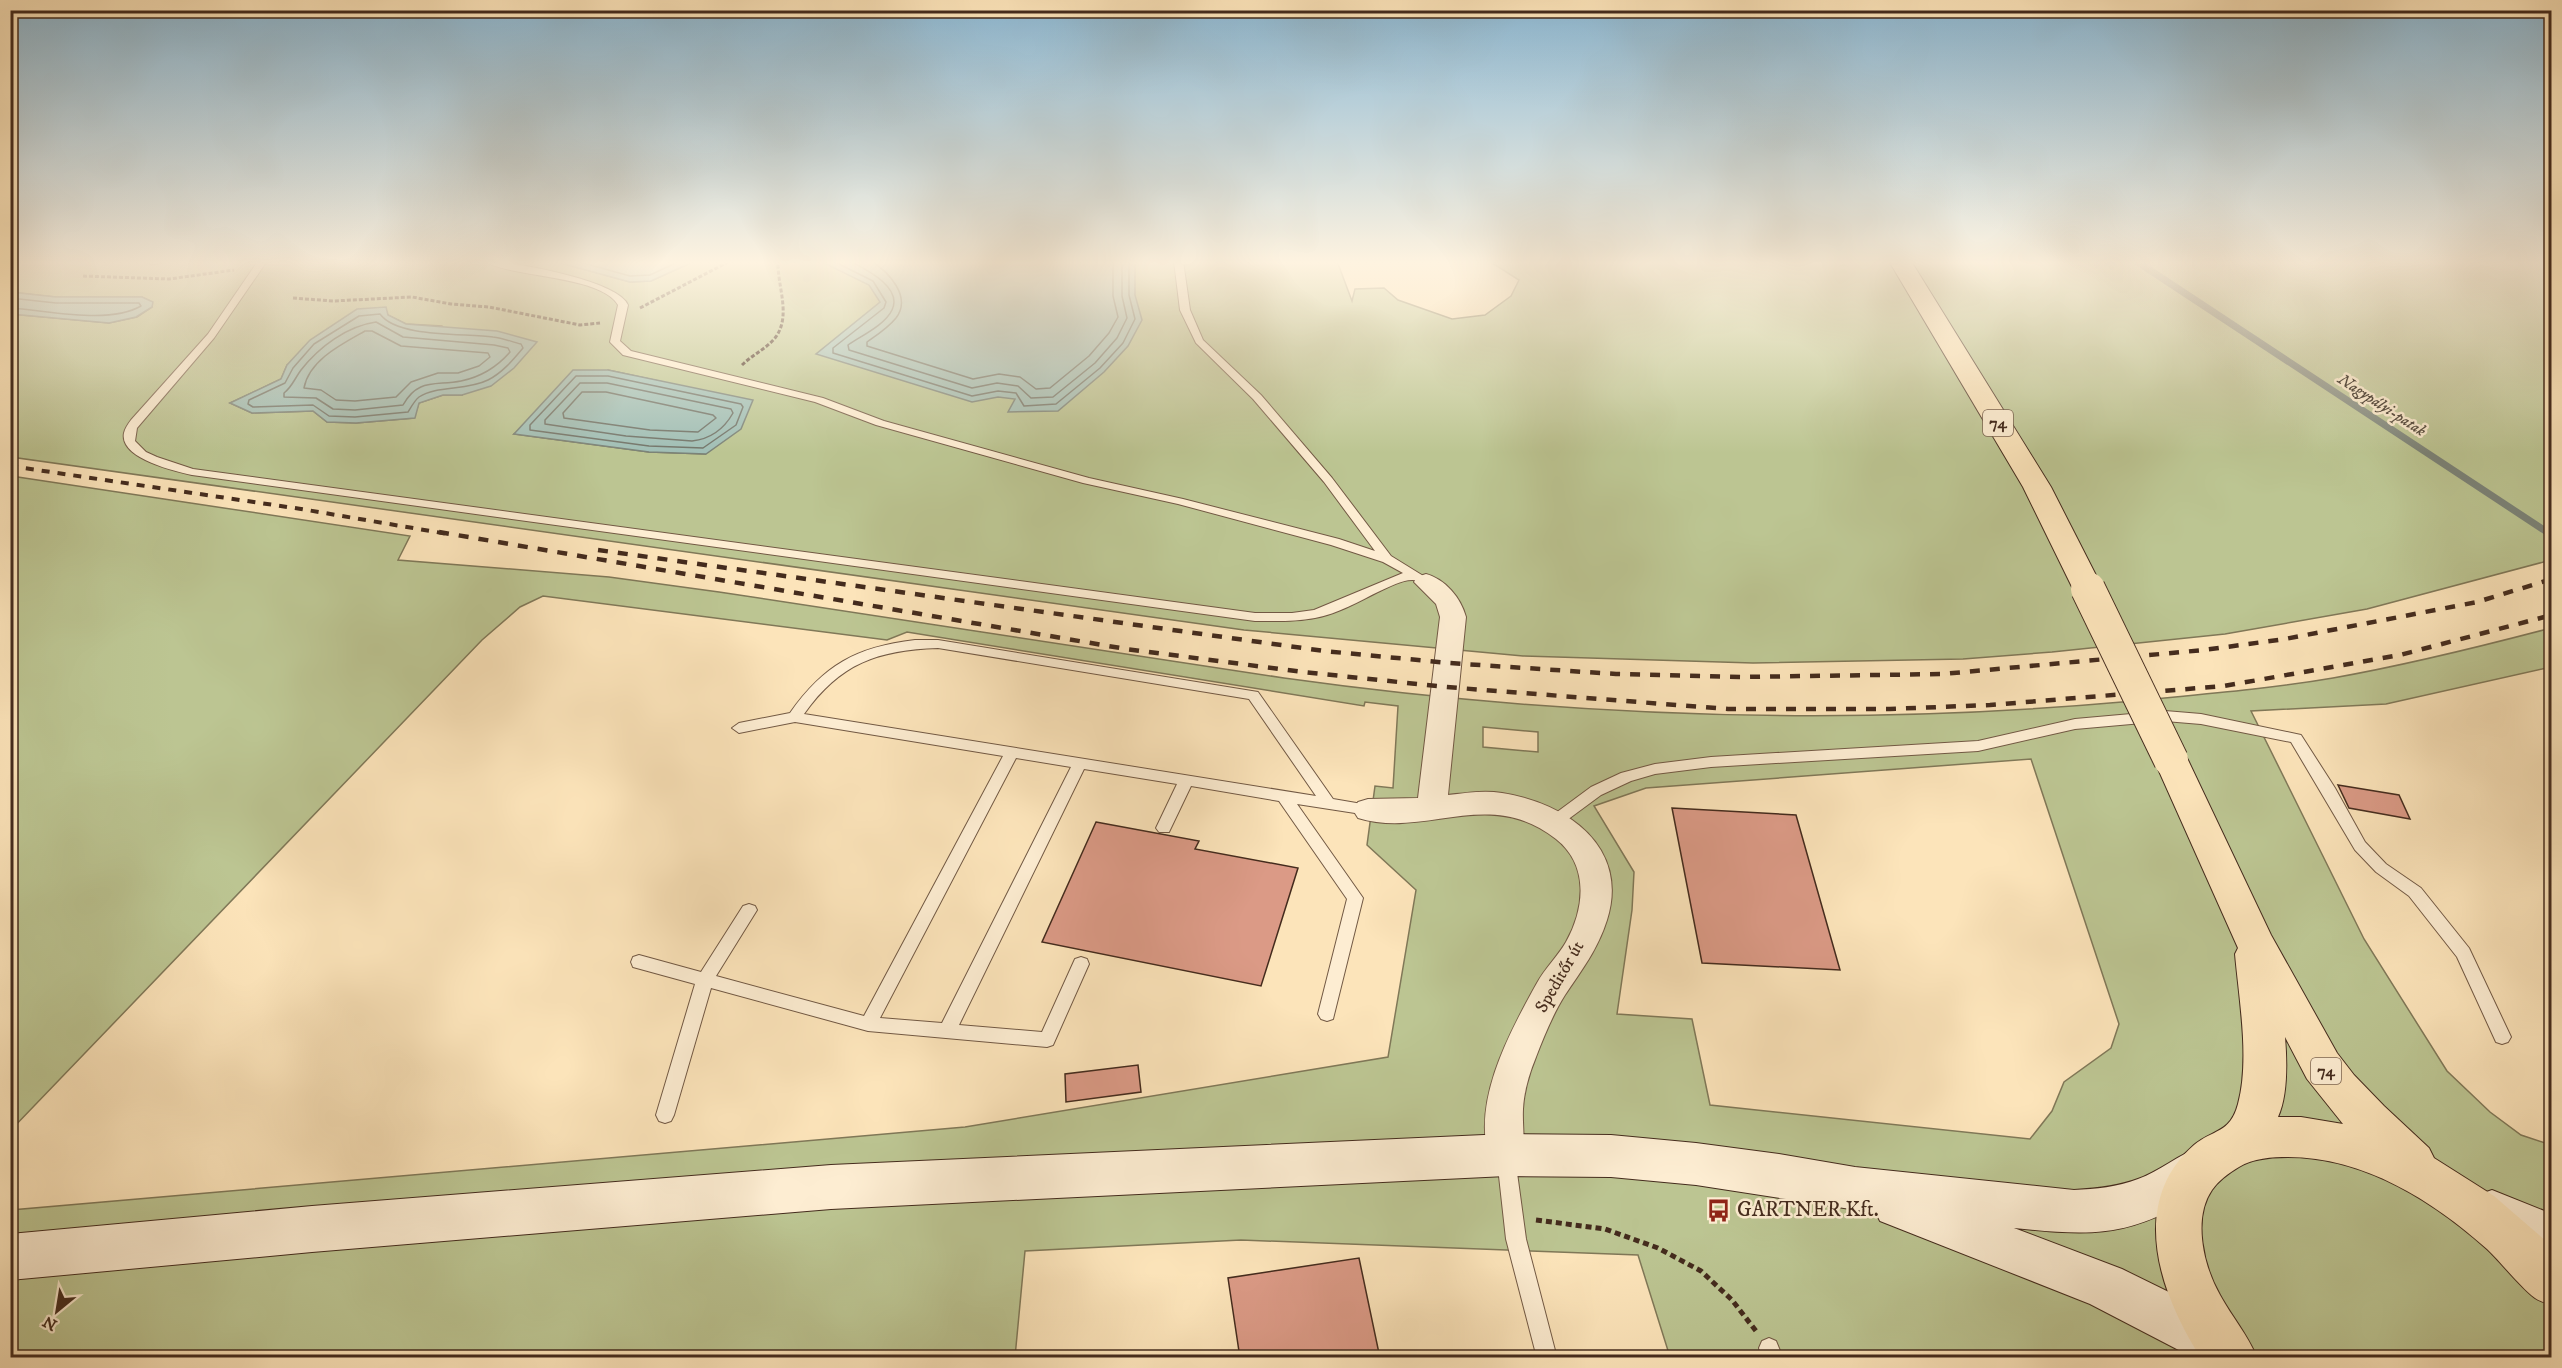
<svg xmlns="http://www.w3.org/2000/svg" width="2562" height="1368" viewBox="0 0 2562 1368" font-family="'IM FELL DW Pica',serif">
<rect width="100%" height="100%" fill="#fce4ba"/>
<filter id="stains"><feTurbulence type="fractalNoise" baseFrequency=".00333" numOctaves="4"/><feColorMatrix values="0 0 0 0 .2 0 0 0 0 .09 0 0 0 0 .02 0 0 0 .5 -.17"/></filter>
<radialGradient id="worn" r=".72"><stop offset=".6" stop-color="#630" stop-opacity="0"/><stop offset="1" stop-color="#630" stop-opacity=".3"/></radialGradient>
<path fill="#bcc592" stroke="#807858" stroke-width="1.5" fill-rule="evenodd" d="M11,261H144L151,265L177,261H553L630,282L651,281L695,261H1337L1352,301L1355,289L1384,288L1398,300L1452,319L1485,315L1511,296L1519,280L1489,261H2551V560L2367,609L2225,634L2052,652L1963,659L1753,663L1523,656L1244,630L11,457L10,314L109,323L137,317L152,307V302L142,297H56L11,292ZM388,315L406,324L442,326L462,395H443L419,403L414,418L356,423L327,422L313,411L252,413L230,403L281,379L287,365ZM608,370L663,382L705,454L649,452L514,434Z
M11,476L410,536L398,560L609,577L719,592L1284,678C1563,717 1842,727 2122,702C2192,695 2263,690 2333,678C2406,665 2479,647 2551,628V667L2386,704L2251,711L2364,939L2447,1071L2490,1112L2521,1135L2551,1145V1357H1670L1638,1255L1241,1240L1025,1251L1015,1357H11V1210L965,1127L1388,1057L1416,890L1367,845L1375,786L1393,788L1398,706L1365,702L1364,706L907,632L887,640L543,596L520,607L482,640L11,1130ZM1483,727L1538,732V752L1483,747ZM2031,759L2119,1024L2111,1048L2064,1082L2052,1111L2030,1139L1710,1105L1692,1019L1617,1014L1632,910L1634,872L1594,806L1646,788Z"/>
<path fill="#a0beb5" stroke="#7b8378" stroke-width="1.5" d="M553,261H695L651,281L630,282Z
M825,261H1135V295L1142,320L1128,346L1104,372L1058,411L1008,412L1015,399L998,397L972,402L816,354L880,302L869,285L824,263Z
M10,292L56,297H142L153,302L152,307L136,317L109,323L11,314Z
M386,307L388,315L406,324L497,331L537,342L514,368L491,386L462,395H443L419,403L415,418L356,423L327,422L313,411L252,413L230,403L281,379L287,365L310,340L357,309Z
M573,370H608L753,400L741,429L706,454L649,452L514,434Z"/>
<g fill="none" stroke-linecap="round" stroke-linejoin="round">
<path stroke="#727469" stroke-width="1.5" d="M576,261L630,276L650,275L680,261
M833,261L873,281L886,302L884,308L833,348V353L972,396L998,391L1016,393L1024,406L1056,404L1100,368L1123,343L1135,319L1129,295V261
M850,261C865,269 903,287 892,310C885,325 861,336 848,345L849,350L972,388L997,383L1018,386L1031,398L1053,397L1095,363L1117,338L1127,318L1122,296V261
M871,261C889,272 912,297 896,318C888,328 877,335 867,342V346L973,379L999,374L1020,377L1036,389L1050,388L1089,356L1109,333L1118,317L1113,296V261
M10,298L56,303H139L141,306C108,325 47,310 10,308
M380,314C397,338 465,333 493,337C503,338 512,342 521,344L523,348C513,360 502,373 488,380C466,391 437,385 419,397C415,400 411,407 408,412L355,417L329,416L313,405L253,407L248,404L249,400L285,383L293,368L314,344L359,316Z
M376,322L403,337L494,345L508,348L510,352C497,367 480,377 461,381C435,386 418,378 403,405L355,410L333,409L316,398L284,397V393C292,387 295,378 301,370C319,347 347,326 376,322Z
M365,331H372L401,346L488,353L490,357L479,366L458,373H438L411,382L396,397L355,401L336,400L321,390L304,388C309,360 342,344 365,331Z
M576,376H608L741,404L743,407L736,425L703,448L649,446L530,430V425Z
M580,383H607L731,409L733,413C724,429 710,439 692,441L626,436L545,424V420Z
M582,392H606L713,415L716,418L698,432L650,430L564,418L563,413Z"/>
<path stroke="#7b8378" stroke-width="7" d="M2136,261L2550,534"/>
<path stroke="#7b8378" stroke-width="9" d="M2548,532L2552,535"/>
</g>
<path fill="#db9a86" stroke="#442b1d" stroke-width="1.5" d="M2338,785L2399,795L2410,819L2349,808Z
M1672,808L1796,815L1840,970L1702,963Z
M1096,822L1199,841L1195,849L1298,868L1261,986L1042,942Z
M1138,1065L1141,1092L1066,1102L1065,1074Z
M1359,1258L1380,1358H1240L1228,1278Z"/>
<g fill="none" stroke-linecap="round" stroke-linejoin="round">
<defs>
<path id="lane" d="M258,261H267L214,338L137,428L135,441L146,452L157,457L193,469L1255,613H1292L1314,610L1403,573L1383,562L1331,545L1178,504L1083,483L876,425L815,402L623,355L610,342L618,305C601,275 511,278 484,261C510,261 618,280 628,305L620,341L631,351L823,398L884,421L1089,478L1183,499L1339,539L1375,551L1324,482L1253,399L1196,343L1180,310L1174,261H1183L1190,310L1203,340L1261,395L1332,478L1391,556L1425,577L1419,581C1406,577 1392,586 1380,591C1359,601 1338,614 1315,618C1295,622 1275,621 1255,621L192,475C174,471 119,458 124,433C125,428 128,424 131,420L208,334Z
M915,640H938L1258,692L1333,799L1368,805L1373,806L1375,810L1373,814L1368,815L1297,804L1363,898L1333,1019L1327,1021L1321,1019L1318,1014L1347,899L1279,801L1191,786L1169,832H1159L1156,828L1177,784L1084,769L959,1025L1042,1032L1075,959L1081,957L1087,959L1089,964L1053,1045L1047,1047L868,1031L711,988L674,1115L671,1121L665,1123L659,1121L656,1115L695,984L633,967L631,962L633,957L639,955L701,972L743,906L749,904L755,906L757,910L716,976L864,1016L1003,756L795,722L739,733L732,728L739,723L790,713C824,665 856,647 915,640ZM938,648L1249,699L1316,796L804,714C840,663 878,650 938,648ZM1016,758L1071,767L942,1023L880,1018Z
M2165,711L2201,714L2301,735L2335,788L2365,842L2386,864L2421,888L2469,948L2511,1037L2508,1042L2502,1044L2496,1042L2457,957L2409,896L2376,872L2355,850L2291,742L2201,724L2165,721L2075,729L1978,751L1711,767L1655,774L1631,781L1601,795L1559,826H1549L1547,822L1549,818L1591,787L1621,773L1655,764L1711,757L1978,741L2075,719Z
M1506,1149L1513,1152L1515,1158L1526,1239L1557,1358H1537L1506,1239L1497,1158L1499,1152Z
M1769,1338L1776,1341L1783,1358H1762L1759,1348L1762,1341Z"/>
<path id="street" d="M1426,574C1445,579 1461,598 1466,617L1448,795C1466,793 1484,790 1502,793C1567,803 1630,847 1607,920C1598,949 1581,971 1565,995C1553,1014 1544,1036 1536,1057C1529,1074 1524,1091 1523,1109C1522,1129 1527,1149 1519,1167L1506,1172L1493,1167C1467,1110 1509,1033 1537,983C1545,968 1558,956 1566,942C1585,908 1589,865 1556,839C1489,786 1426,839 1358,818L1353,810L1358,802L1368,799L1418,798L1440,617L1436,604L1414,582L1417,577Z"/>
<path id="secondary" d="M1506,1134L1611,1135L1696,1143L1779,1154L1855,1167L2074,1190C2096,1189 2117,1187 2138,1179C2160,1171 2178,1155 2200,1147L2216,1153L2223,1168C2214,1187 2204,1190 2187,1201C2124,1239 2084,1235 2014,1228L2122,1269L2238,1326L2245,1344L2240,1358H2194L2090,1304L1880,1221L1876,1213L1696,1185L1611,1177L1506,1176L831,1209L312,1252L10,1280V1234L312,1206L831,1165Z
M2492,1190L2552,1214V1260L2475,1228L2469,1212L2475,1196Z"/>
<path id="primary" d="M1889,261H1911L2051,487L2103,589L2099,596L2088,598L2077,596L2073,589L2023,487Z
M2171,748L2183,751L2188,760L2271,935L2337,1053L2354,1075L2384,1106L2429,1148L2434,1158L2494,1196L2552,1246V1305C2546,1303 2539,1301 2535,1298C2520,1287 2501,1262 2487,1249C2432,1200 2363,1157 2288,1157C2272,1157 2253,1158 2239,1167C2229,1173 2219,1180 2212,1190C2192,1219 2204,1267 2220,1295C2232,1317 2248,1335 2257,1358H2201C2161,1296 2127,1203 2194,1145C2213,1129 2230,1134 2238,1104C2250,1060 2239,999 2235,954L2238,948L2154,760L2159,751ZM2285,1037L2307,1079L2343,1124L2301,1117H2278C2288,1095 2287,1061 2285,1037Z"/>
</defs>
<use href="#lane" stroke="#725944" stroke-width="2"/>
<use href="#street" stroke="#725944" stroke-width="2"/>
<use href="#secondary" stroke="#442b1d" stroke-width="2"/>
<use href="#primary" stroke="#442b1d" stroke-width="2"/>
<path stroke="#442b1d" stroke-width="3" stroke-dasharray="4 2" stroke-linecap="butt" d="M83,276L169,279L234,270
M293,298L333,301L412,297L451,304L489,307L580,325L600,323
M640,308L730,261
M742,365C752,355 766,349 775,338C792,316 777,286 778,261"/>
<path stroke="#442b1d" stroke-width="5" stroke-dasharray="6 4" stroke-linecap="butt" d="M1536,1220L1605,1229L1658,1248L1701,1271L1732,1300L1756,1331"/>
<use href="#lane" fill="#fdedd2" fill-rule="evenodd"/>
<use href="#street" fill="#fdedd2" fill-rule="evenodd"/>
<use href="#secondary" fill="#fdedd2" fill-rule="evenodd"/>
<use href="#primary" fill="#fce4ba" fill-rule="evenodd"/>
<path stroke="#442b1d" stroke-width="4" stroke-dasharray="8 8" stroke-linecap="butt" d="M10,466L301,509L448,534"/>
<path stroke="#442b1d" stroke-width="4.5" stroke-dasharray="10 10" stroke-linecap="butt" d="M439,532L1126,649L1303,672L1446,687L1728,709H1890L1990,705L2224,686L2400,655L2552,615
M598,550L1324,651L1449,663L1616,674L1741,677L1943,674L2204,650L2285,639L2477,602L2552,579"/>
<defs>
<path id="primary-bridge" d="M2088,589L2171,760"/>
</defs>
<use href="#primary-bridge" stroke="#442b1d" stroke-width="36" stroke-linecap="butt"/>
<use href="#primary-bridge" stroke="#fce4ba" stroke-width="34"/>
</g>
<linearGradient id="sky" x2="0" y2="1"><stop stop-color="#8bb8d4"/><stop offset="0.58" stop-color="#fef3e0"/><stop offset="1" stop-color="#fef3e0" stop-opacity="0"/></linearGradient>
<rect width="2562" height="453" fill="url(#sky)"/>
<defs>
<symbol id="bus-bare" viewBox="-9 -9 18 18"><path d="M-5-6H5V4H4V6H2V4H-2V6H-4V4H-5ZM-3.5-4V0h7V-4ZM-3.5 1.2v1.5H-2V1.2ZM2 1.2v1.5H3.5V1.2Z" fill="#8f2418" stroke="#fdedd2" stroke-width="2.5" paint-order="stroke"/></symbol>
</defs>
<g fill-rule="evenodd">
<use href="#bus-bare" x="1702" y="1194" width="33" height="33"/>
</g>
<g text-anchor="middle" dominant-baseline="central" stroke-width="5" stroke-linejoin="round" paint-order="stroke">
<g font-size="16" font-style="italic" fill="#5b5043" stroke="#fdedd2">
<text transform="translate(2382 405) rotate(33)">Nagypályi-patak</text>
</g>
<g fill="#fdedd2" stroke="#7c6553" stroke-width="1.5">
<rect x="1983" y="410" width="30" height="26" rx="4.5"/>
<rect x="2311" y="1058" width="30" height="26" rx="4.5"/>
</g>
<g font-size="16" font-weight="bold" fill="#442b1d">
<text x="1998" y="423">74</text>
<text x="2326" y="1071">74</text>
</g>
<g font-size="18" fill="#442b1d" stroke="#fdedd2">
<text transform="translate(1560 977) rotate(-60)">Speditőr út</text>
</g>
<g font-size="21" fill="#442b1d" stroke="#fdedd2" text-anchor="start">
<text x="1737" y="1210">GARTNER Kft.</text>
</g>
</g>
<rect width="2562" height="1368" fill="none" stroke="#fce4ba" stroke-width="36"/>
<rect x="12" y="12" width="2538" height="1344" fill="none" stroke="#442b1d" stroke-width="3"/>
<rect x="18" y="18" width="2526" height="1332" fill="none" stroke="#442b1d" stroke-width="1.5"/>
<g transform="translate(57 1311) rotate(210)" stroke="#fdedd2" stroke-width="4.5" paint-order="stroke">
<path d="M0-4.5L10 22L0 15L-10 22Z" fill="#442b1d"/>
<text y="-9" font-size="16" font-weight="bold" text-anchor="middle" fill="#442b1d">N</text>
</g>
<rect width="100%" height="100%" filter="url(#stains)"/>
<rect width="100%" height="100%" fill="url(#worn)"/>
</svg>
